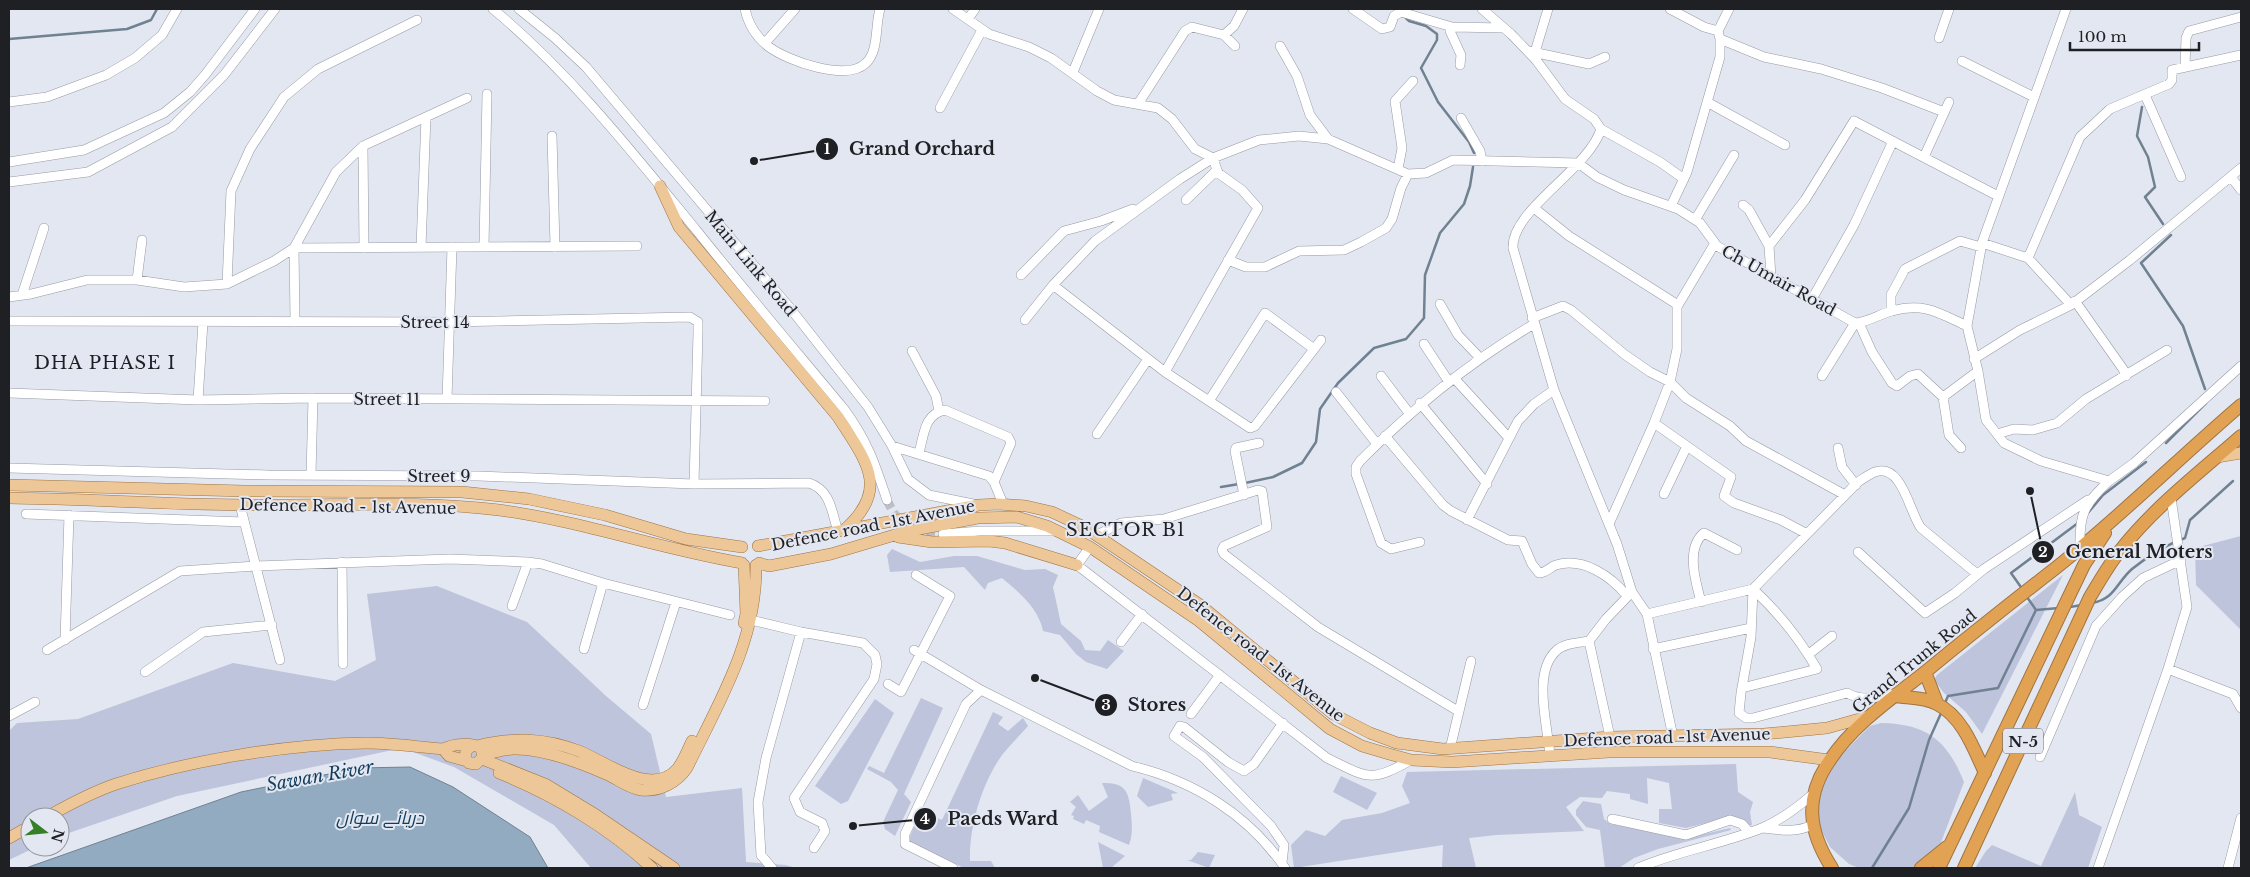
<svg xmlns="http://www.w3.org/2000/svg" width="2250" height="877" viewBox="0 0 2250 877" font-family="'Libre Baskerville',Cairo,serif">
<rect width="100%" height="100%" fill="#e3e7f1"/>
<path fill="#bdc4db" d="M2241,536V630L2196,585L2195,548Z
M892,549L920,562L954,556H977L1025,570L1045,569L1058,575L1053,587L1061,624L1081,641L1085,650L1100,651L1108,640L1124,651L1107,669L1086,662L1076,654L1060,635L1043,631C1039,609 1019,592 1002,578L988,583L985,590L964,567L890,572L887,555Z
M2063,575L1982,734L1966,712L1944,693L1934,680L1937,675Z
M437,586L527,622L606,696L651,734L666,797L742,788L746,862L785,865L797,868H591L554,825L454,767L402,748L177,796L60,836V817H30V847H36L9,860V731L17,723L78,719L233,663L335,681L376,660L367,594Z
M921,698L943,708L904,794L911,802L895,836L885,829L883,822L898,790L891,782L867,769L869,766L884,773Z
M875,699L894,713L848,801L841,804L815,786Z
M993,712L1003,717L998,724L1008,731L1023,718L1028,726C1020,735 1010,745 1002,755C982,783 969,826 970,861H991L995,868H964L908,841L921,811L942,820Z
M1881,723C1927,724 1947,740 1964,782L1940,845L1927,858L1912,868H1859L1849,864L1830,847L1818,824L1819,802L1825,779L1833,763L1870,726Z
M1736,764L1738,792L1753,802L1750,812L1752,825L1746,826L1730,817L1686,828L1659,823V809H1672L1669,783L1647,778L1648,804L1630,799V794L1607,791L1602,798L1580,797L1566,807L1584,831L1496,835L1469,838L1476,868H1442L1443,845L1294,868L1291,845L1306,830L1325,836L1342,820L1382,813L1410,803L1402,786L1407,772Z
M1341,776L1377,793L1367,810L1333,792Z
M1143,778L1178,793L1171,794L1173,800L1148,807L1137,796Z
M1102,783C1127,782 1129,793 1131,814C1132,826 1133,834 1129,845L1099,832L1100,826L1086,820L1084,824L1073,819L1074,816L1071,815L1076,807L1070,802L1078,795L1089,811L1108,797Z
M2075,792L2079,815L2102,827L2088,868H1975L1986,851L1992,845L2041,866Z
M1583,801L1601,804L1604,819L1610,824L1687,838L1730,828L1731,830L1658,849L1634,858L1619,868H1605L1600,830L1586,827L1576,815V810Z
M1098,842L1125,856L1111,868H1103Z
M1198,852L1215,855L1209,868L1187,860H1191Z"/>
<path fill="#93abc0" stroke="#708191" d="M410,767L453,787L530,837L548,868H26L241,792L358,768Z"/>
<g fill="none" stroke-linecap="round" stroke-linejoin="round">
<path stroke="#708191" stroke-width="2.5" d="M1403,15L1409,21L1426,26L1437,34V40L1421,68L1438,102L1469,142L1474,153
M9,39L127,29L151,20L157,9
M2142,107L2137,136L2148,157L2155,187L2145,197L2163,224
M2171,235L2141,263L2183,326L2205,389
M2166,443L2206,403
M1245,483L1273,477L1302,463L1316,442L1320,409L1338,383L1374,348L1406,339L1424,318L1425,275L1440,233L1464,204L1470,186L1473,167
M1221,487L1239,484
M2087,514L2103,495L2146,462
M2023,590L2011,573L2078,523
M2092,603C2115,599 2116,583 2132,569C2148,556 2166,545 2185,538L2190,520L2233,481
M2070,607L2082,605
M2036,610L2059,608
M1945,703L1948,696L1998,688L2036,610L2027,597
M1872,868L1909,808L1929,740L1942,711"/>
<path stroke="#bcbfc8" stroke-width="9" stroke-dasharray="9 4.5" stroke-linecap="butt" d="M887,500C900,528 912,533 943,534"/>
<defs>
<path id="minor" d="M493,9C571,74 633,153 697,231C745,291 795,350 844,409C867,440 875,464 887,500
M519,9L555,38L586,67L790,308L868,407L892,446L908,479L929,495L973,504
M745,9C748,23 756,37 769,47C788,61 847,82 866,63C879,51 875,25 880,9
M953,9L989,34L1029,47L1051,58L1097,91L1114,100L1158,108L1172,119L1195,149L1213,158L1218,173L1242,190L1258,208L1165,372
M1353,9L1382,29L1390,27L1394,16L1401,12L1452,27
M1482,9L1511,34L1536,60L1565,99L1594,119L1601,129C1589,169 1511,210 1513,248L1554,390L1617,544L1632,592L1647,614L1673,737
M1670,9L1704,27L1718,31
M2066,9L1982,243L1967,326L1978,371L1986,420L2004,443L2041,461L2109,481C2084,504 2079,514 2080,548
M968,19L975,9
M1224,35L1235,46
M1939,38L1949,9
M1720,39L1764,57L1821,69L1882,88L1944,112
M765,43L795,9
M1280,46L1297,76L1310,115L1328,139
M1528,51L1589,64L1605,57
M1535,52L1548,9
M1962,61L2034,97
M1460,65L1461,55L1450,31L1452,27L1504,28
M2185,67L2186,38L2189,31L2241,17
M1073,72L1099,9
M2145,95L2181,177
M9,102L47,97L106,75L135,58L162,35L177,9
M1707,102L1785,145
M1138,104L1185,31L1192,27L1224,35L1234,26L1243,9
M940,108L982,30
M1461,118L1480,151L1482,161
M1601,129L1660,162L1684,179
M552,136L555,247
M363,146L364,248
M1924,157L1949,102
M9,162L84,150L164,113L190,92L205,75L255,9
M1398,169L1402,148L1395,101L1413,81
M2231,177L2241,190
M9,182L88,172L172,127L224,75L275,9
M1186,200L1217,170
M1743,205L1749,210L1769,246
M1671,206L1687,172L1720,57V39L1718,31L1729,9
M1534,208L1569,236L1678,305
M1695,220L1734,155
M1982,243L2028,258L2071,305
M421,247L426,117
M484,247L487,94
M2028,258L2080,137L2110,109L2169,84L2172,80V70L2241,55
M1228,260L1246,267H1265L1299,251L1344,250L1361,242L1386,228L1392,219L1401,188L1408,174
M1021,275L1064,231L1101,221L1133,209
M1771,276L1769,246L1805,200L1854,121L1998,196
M137,280L142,240
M227,284L231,191L250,149L284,97L318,69L417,20
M1053,285L1165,372L1250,428L1255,426L1321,340
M22,295L44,228
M9,297L31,294L87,280H137L184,287L227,284L274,261L294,248L336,172L363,146L467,98
M1812,299L1854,225L1893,141
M2075,301L2123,369L2126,376
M1440,304L1458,335L1480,358
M1891,311V295L1905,269L1960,241L1981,247
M1532,318L1563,306L1571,310L1624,354L1650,372L1670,382L1686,398L1730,426L1746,441L1845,495
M1025,320L1053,285L1095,241L1180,179L1213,158L1259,140L1299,136L1328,139L1408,174L1426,173L1453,160L1578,163L1597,177L1624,190L1678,209L1700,223L1717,246L1855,323C1869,322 1879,314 1892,311C1924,302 1939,313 1967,326
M9,321L449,322L690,317L698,322V332L694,484
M295,322L294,248L637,246
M1859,323L1872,352L1892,383L1897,386L1910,376L1918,374L1943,397L1978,371
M1424,344L1449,382
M912,351L936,396L939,411
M1974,359L2020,330L2071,305L2130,260L2241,168
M1381,376L1409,413
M1822,376L1855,323
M1454,378L1509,438
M1336,392L1377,444
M9,393L198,400L313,398L765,401
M1943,397L1949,435L1961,448
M447,399L452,247
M198,400L203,322
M1209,401L1265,313L1314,349
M1420,403L1487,484
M1654,423L1731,477L1724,496L1734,503L1781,520L1807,534
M1097,434L1148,359
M1997,434L2014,429L2033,430L2057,423L2086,399L2167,350
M1385,436L1443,505L1451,511L1508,540L1522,541L1532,564L1539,573C1546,573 1550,567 1556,565C1583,557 1611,576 1627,596
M892,446L989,476L994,482L1003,504
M1838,448L1842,467L1856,485
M919,453C924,435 924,414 945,410L1008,437L1011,443L994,482
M9,468L268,475L478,476L694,484L809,483C831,490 832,513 838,532
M311,475L313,398
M2109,481L2134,463L2241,366
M1664,494L1687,446
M1244,495L1235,451L1236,448L1259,443
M240,505L280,660
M26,514L244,522
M1467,520L1518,421L1534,404L1554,390
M1609,524L1654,423L1670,382L1677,349V307L1715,243
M943,534L980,531H1055
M1097,535L1121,523L1164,519L1258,490L1262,491L1267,527L1224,546L1222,550L1224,554L1318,627L1458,711
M1420,542L1391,549L1381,543L1356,474V467L1360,461C1414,407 1468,363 1534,324
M1090,547L1077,565L1327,758C1368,778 1370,783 1411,760
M1858,552L1925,613L1955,593L1984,569L2088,500
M342,562L343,664
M1753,589L1751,637L1741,693L1739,713L1746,718H1753L1847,693C1863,702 1878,697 1895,694
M1701,602C1696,583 1685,548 1704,533L1737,550
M512,606L528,562
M1647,614L1753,589L1858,482C1863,479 1869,474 1875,472C1902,462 1910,514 1921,528L1977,574
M751,620L801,632L863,643L875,655L877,664L874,679L794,798L800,812L822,823L825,831L814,848
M65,640L69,515
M1121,642L1142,614
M584,649L603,583
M1653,649L1751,628
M47,650L180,571L256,566L450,559L528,562L542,564L603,583L730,615
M914,650L981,690L1132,766C1194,781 1249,815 1285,868
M1809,654L1832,636
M2168,669L2233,694L2241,708
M145,672L203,632L272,625
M888,684L901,692L950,596L916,575
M1742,688L1817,669C1800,640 1778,612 1753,589
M643,705L676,602
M1191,714L1220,675
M9,716L35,702
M1610,737L1589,641L1606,619L1631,593
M1450,749L1471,661
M1550,756C1548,727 1532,673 1556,651C1564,643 1578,643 1589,641
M2040,757L2096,626L2122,597L2143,578L2181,560
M1612,819L1686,835L1730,820L1742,824L1749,832
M1763,828C1780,830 1796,833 1812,825
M1282,863L1284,845L1271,826L1203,757L1174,736L1180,726L1184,727L1228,762L1244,771L1254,764L1283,723
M772,868L761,855L758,802L766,758L801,632
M953,868L905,844V834L966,704L981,690
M1638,868C1678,851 1722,844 1762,828C1781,820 1798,807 1813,794
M2098,868L2168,669L2187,607L2171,498
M2228,868L2241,818"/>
<path id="major" d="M660,186L679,227L838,417C866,461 891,489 844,530
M2217,457L2241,453
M9,485L245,491L462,492L529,499L605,515L686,539L742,547
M9,498C92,499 175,505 258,505C338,506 419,500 499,510C581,521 660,549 742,563
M898,537L932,542L989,541L1005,543L1077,565
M758,546L979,505L998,504L1026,506L1052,512L1084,527L1199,604L1333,714L1370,733L1397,743L1443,749L1610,737L1764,734L1827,728L1870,716
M759,563L769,566L831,554L908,531L978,518L1017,517L1047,526L1090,547L1199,621L1330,729L1362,746L1389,754L1411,760L1452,762L1609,752H1770L1829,760
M744,623L746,614L744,565
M477,746C514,737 544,738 579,751C605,761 652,799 678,768C684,760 688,749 692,741
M443,749L449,756L467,761
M483,755C493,753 503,749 513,749C541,748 581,763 606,774C618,779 628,788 641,790C659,792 677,783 687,768C719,702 757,641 756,565
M482,759L545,784L596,815L674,868
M499,773C554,795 609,828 652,868
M47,817C68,805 93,792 116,784C191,760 288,744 367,743C392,743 418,747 443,749C453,744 470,742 481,748L483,757L476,764L469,763L465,758L466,751L471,746
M9,838L30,826"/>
<path id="highway" d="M1925,672L1937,703
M1895,696C1908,698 1925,697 1937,704C1962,716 1974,749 1985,773
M1832,868C1808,831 1804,797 1830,760C1853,725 1891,699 1924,673C1968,637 2012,602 2057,567C2121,516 2179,458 2241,405
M1921,868L1947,847
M1939,868L2072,590L2084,565L2105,533
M1964,868L2090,597C2099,582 2108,566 2119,552C2153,508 2200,472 2241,436"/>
</defs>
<use href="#minor" stroke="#979aa4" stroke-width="10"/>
<use href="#major" stroke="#9e7443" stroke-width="12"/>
<use href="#highway" stroke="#9e7443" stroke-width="14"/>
<use href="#minor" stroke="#fff" stroke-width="9"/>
<use href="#major" stroke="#eec798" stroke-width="11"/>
<use href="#highway" stroke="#e2a254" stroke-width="12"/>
</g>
<g text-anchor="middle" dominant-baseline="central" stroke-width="4" stroke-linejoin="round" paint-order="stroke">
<rect fill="#e3e7f1" stroke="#5a5c62" stroke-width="1" x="2003" y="728.5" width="40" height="25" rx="4"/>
<g font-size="15" font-weight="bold" fill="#1f2024">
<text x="2023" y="741">N-5</text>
</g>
<g font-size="16" fill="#1f2024" stroke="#e3e7f1">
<text transform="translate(751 263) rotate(50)">Main Link Road</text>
<text transform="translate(1779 280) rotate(29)">Ch Umair Road</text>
<text x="435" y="322">Street 14</text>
<text x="387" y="399">Street 11</text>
<text x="439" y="476">Street 9</text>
<text transform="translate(348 506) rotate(1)">Defence Road - 1st Avenue</text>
<text transform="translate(873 525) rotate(-11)">Defence road -1st Avenue</text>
<text transform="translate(1261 654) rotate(38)">Defence road -1st Avenue</text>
<text transform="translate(1914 661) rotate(-39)">Grand Trunk Road</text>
<text transform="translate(1667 737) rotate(-2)">Defence road -1st Avenue</text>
</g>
<g font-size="18" letter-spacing="1" fill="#1f2024" stroke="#e3e7f1">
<text x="105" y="363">DHA PHASE I</text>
<text x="1126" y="530">SECTOR B1</text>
</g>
<g font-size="18" font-style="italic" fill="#113c5b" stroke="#e3e7f1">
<text transform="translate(320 776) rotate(-10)">Sawan River</text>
<text x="380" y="818">دریائے سواں</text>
</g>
</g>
<path fill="none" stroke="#1f2024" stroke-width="2" d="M754 161L827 149M2030 491L2043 552M1035 678L1106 705M853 826L925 819"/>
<g fill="#1f2024" stroke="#e3e7f1" stroke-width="2">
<circle cx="754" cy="161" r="5"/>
<circle cx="2030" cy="491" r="5"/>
<circle cx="1035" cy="678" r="5"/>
<circle cx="853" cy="826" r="5"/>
<circle cx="827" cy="149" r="12"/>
<circle cx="2043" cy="552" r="12"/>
<circle cx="1106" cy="705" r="12"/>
<circle cx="925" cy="819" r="12"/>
</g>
<g font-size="15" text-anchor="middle" font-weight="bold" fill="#fff">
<text x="827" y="154">1</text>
<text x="2043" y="557">2</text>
<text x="1106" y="710">3</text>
<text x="925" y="824">4</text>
</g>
<g font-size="18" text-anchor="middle" font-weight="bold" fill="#1f2024" stroke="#e3e7f1" stroke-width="4" stroke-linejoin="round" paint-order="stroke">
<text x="922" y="155">Grand Orchard</text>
<text x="2139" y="558">General Moters</text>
<text x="1157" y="711">Stores</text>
<text x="1003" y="825">Paeds Ward</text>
</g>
<rect width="2250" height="877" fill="none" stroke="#1f2024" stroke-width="20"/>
<g transform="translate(45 832) rotate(106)"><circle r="24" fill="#e3e7f1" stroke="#95979f"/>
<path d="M0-4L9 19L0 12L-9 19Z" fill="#357f26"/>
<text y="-8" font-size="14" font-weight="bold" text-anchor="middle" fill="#1f2024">N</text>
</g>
<path d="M2070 42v8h129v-8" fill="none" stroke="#1f2024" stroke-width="2.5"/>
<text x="2078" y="42" font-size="15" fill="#1f2024" stroke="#e3e7f1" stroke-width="4" paint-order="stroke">100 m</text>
</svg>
